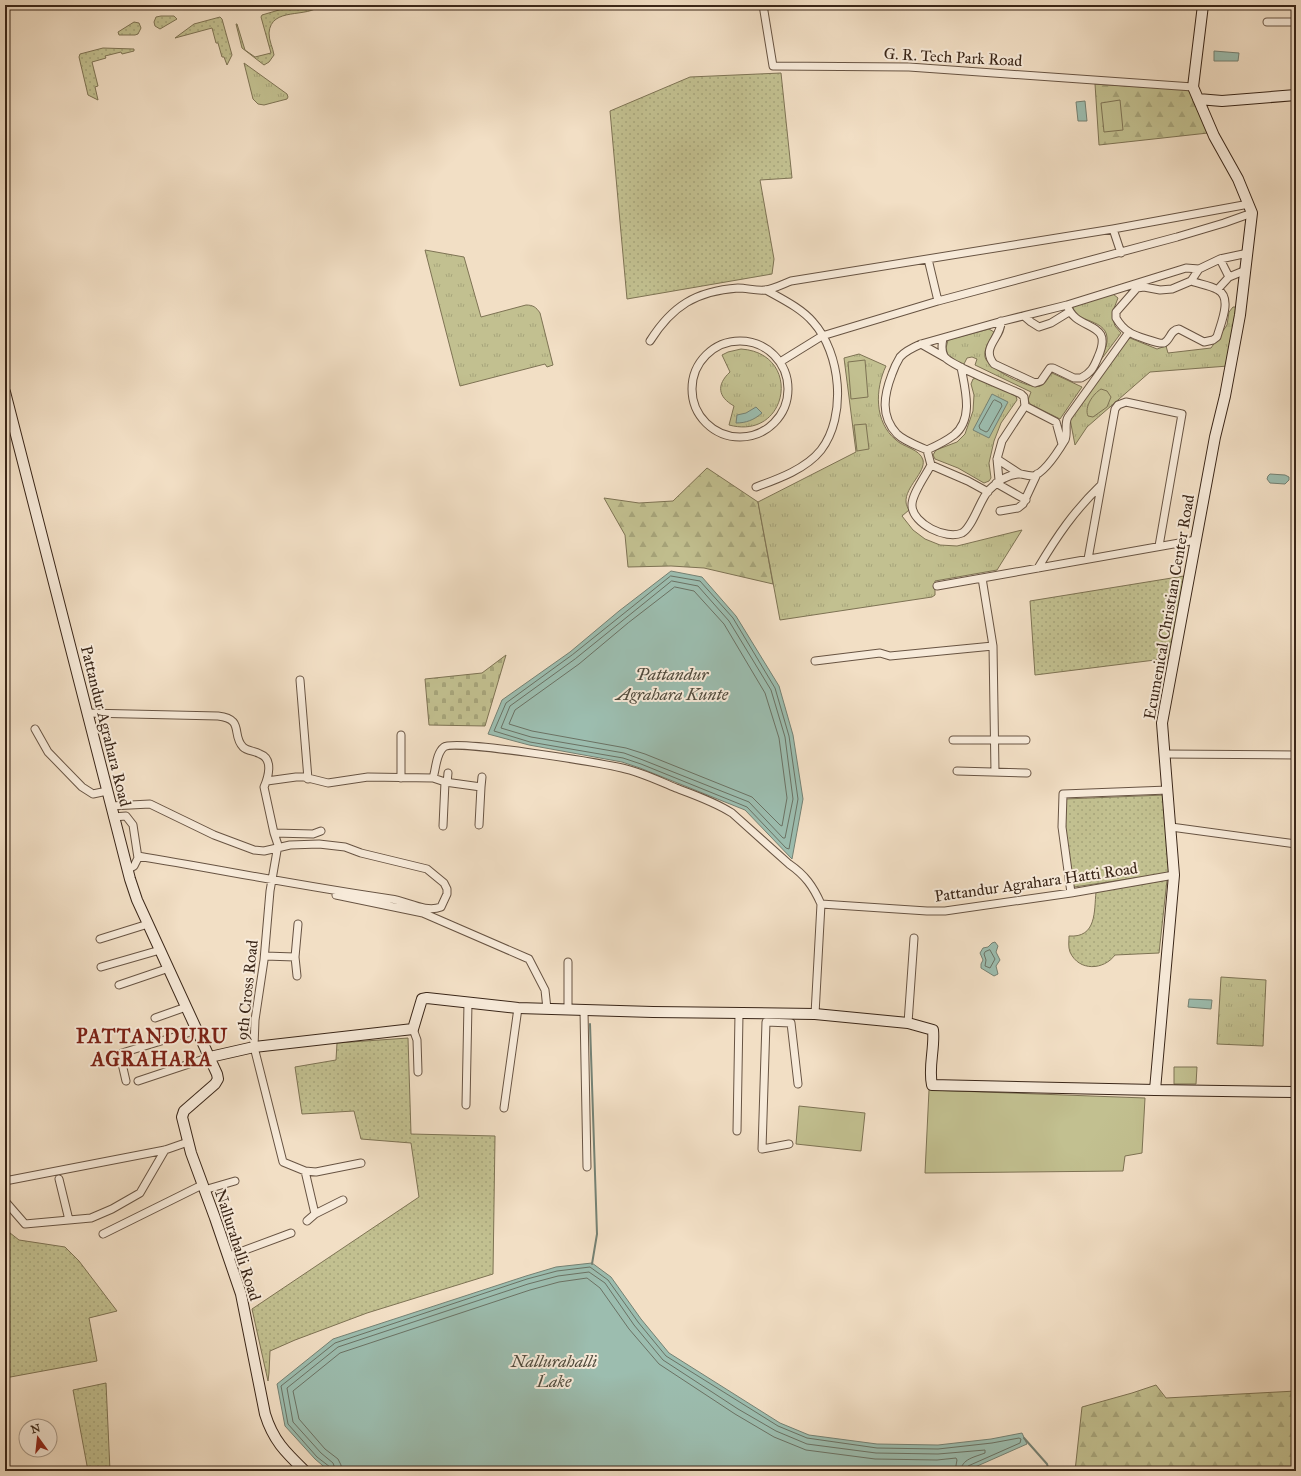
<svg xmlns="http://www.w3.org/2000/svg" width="1301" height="1476" viewBox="0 0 1301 1476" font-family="'IM FELL Great Primer',serif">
<defs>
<pattern id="grass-dots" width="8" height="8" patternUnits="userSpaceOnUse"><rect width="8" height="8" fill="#c2c090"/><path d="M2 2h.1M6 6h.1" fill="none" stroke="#a7a57b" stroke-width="1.8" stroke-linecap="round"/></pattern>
<pattern id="forest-firs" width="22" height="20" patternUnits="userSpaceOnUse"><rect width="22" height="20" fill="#c2c090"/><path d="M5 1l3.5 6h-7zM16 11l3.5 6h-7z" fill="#a7a57b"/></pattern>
<pattern id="cemetery-stones" width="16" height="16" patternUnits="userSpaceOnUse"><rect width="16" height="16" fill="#c2c090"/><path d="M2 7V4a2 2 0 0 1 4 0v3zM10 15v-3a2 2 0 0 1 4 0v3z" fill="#a7a57b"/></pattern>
<pattern id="park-tufts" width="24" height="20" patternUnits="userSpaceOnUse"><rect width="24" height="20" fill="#c2c090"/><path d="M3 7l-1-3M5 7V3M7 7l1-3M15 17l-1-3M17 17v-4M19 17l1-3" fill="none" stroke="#a7a57b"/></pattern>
</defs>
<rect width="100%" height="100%" fill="#f2dfc5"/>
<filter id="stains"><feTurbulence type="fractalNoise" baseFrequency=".005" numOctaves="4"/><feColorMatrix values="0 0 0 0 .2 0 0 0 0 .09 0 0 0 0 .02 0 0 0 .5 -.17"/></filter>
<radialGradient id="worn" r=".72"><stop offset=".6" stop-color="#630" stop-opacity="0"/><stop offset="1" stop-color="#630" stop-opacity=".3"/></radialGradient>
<path fill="url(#grass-dots)" stroke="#7e7354" d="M296,5H321C307,19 271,6 269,33C269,41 273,48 274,55L269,62L264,65L242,48L236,24H237L245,50L255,57L271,53L261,17L262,15Z
M161,16H174L177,19L160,29L155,26L154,22L156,17Z
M220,17L222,19L232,55L227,65L224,57H222L218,43H216L212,28L175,38L194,24Z
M134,22L139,23L141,28L138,34L135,35H119L118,32Z
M103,48L134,49V51L122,54L121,52L105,56L106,58L92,62L98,86L95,87L98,100L88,95L79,57L80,54Z
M781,73L792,178L760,180L774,259L772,274L627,299L610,111L690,77Z
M1184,576L1171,658L1035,675L1030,601Z
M1165,795L1170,873L1074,887L1065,828V799Z
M1167,880L1159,953L1115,955C1104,970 1079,972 1070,952C1068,947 1069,941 1069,936C1097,938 1094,911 1096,892Z
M408,1038L411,1134L495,1136L493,1274L367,1313L295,1340L270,1351L269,1373L268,1381L252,1309L419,1197L411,1143L361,1139L354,1111L302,1114L295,1067L336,1060L337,1043Z
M5,1229L19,1240L65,1247L79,1261L117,1311L89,1318L97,1361L5,1378Z
M106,1383L110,1471H88L73,1390Z"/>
<path fill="url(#forest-firs)" stroke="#7e7354" d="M1095,84L1190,90L1208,133L1099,145Z
M707,468L758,502L773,584L704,568L671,566L628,567L625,535L604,498L639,503L673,501Z
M1156,1385L1166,1398L1296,1391V1471H1075L1082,1407L1132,1393Z"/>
<path fill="url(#cemetery-stones)" stroke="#7e7354" d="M506,655L485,726L429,725L425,679L482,673Z"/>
<path fill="url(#park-tufts)" stroke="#7e7354" d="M244,63L287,94L288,97L287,99L264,105L258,104L253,99Z
M425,250L464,257L481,317L526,305C533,305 536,307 540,313L553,365L547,367L545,364L460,386Z
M1113,294L1118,298L1113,311V319L1115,326L1121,333L1097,365C1100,358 1106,350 1107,342C1110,317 1073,324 1073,306Z
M1233,307H1238L1228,366L1150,372L1087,427L1075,445L1070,419L1125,343L1130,338L1157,349L1166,346L1168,353L1211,348L1227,325L1229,312Z
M989,329L994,332C991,339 983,350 985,357C987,368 1030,390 1040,386C1046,384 1048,377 1052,373L1082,387L1060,419L1030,404L1028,400L1031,392L975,365L977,359L972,357L967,358L963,366L948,356L946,348L948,340Z
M741,349C803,353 789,441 729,425L734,406C718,397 716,385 730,372L722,355L728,352Z
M859,354L886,366C875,389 874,422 896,440C903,447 920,449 923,460C926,472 905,487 906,502C906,505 908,508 909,510L902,516L913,530L925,539L940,545L957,546L1022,530L997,570L935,581V595L932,597L780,620L758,502L856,452L844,358Z
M977,378L1016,396L1017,400L1001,423L994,441L989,463L991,478L989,481L984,483L958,468L935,459L933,455L936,450L957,442L965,434L973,411L974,395L971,384L973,379Z
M1221,977L1266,980L1263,1046L1217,1044Z"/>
<path fill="#c2c090" stroke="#7e7354" d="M1120,100L1123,130L1104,132L1101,103Z
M865,360L868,397L851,399L848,362Z
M1101,389L1107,391L1111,397L1107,407L1093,417L1088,416C1084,407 1093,394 1101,389Z
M866,424L869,449L857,451L854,425Z
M1174,1067H1197L1196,1084H1174Z
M929,1090L1145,1098L1142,1153L1125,1156L1123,1171L925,1173Z
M799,1106L865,1113L861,1151L796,1144Z"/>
<path fill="#9cbdaf" stroke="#758173" d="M1214,51L1239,53L1238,61H1214Z
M1085,101L1087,121H1078L1076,102Z
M992,394L1008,402L989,438L973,430Z
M756,407L762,413C754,420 746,423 736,423L737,415L746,413Z
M1270,474L1285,475L1289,477V480L1285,484L1270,483L1267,479L1268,476Z
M671,571L702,577L736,616L779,686L793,735L803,799L792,859L745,810L640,768L622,762L529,745L488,734L502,700L570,652L619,611Z
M995,942L998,946L996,952L1000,960L996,966L998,974L994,976L981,968V964L983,960L980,953L983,948L988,947L992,943Z
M1189,999L1212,1000L1211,1009L1188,1007Z
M592,1263L611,1277L641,1319L669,1353L780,1423L809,1435L877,1444L938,1445L991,1439L1022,1433L1027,1444L966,1471H329L315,1459L285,1426L277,1384L333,1339L526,1276L556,1267Z"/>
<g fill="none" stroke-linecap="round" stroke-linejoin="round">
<path stroke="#6b7264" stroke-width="1" d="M995,400L1001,403L1002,406L988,431L986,432L980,429L979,426L993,401Z
M671,576L700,581L733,618L775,688L789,736L798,799L789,849L786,848L747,807L641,764L623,758L530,742L494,731L506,703L572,655Z
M672,581L698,586L729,621L771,690L785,737L793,799L785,838H783L749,802L643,760L624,753L531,737L501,728L510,706L575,659Z
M675,587L694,591L724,624L765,693L779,738L787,798L782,826L780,825L752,797L645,754L626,748L532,731L509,724L515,710L579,664L628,623Z
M990,950L995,959L990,968L985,966L986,960L984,954L985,952Z
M331,1471L330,1467L317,1457L288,1424L281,1386L335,1343L527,1279L557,1271L590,1267L608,1280L638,1322L666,1356L778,1426L807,1438L877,1448L938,1449L992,1443L1019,1438L1021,1439L1020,1443L968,1466L966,1471
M336,1471L333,1463L321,1453L293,1422L287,1388L338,1347L528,1284L558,1276L589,1272L605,1283L634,1325L663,1360L738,1409L776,1431L807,1444L876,1453L938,1454L985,1450V1453C975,1457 961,1459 961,1471
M342,1471L341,1465L338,1459L325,1449L299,1419L293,1391L340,1353L530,1290L559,1282L587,1278L600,1288L629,1329L659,1364L735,1414L774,1437L806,1450L875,1459L937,1460L956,1458L957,1460L955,1471"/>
<path stroke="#758173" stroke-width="2" d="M590,1024L597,1234L592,1264
M1024,1438L1047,1464L1049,1471"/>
<defs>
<path id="street" d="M763,5L773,66L909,67L1193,87
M1267,22H1296
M1113,229L1121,253
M928,259L938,301L1177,237L1224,223L1252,213
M1220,259L1229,277
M1191,281C1199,284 1210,285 1218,290C1233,298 1220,325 1217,337L1213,340L1204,342L1179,329C1170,330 1171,339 1164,343C1161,345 1133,335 1129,332C1124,329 1119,323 1116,318V312L1137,288L1144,287L1160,290L1172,289L1191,281L1199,269L1220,259L1248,253
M1218,289L1229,277L1246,270
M1024,316L1031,322L1039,327L1051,323L1069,312
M1001,321C1002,338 980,347 994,364L1035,383L1041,381L1050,368H1053L1074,378H1081C1091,373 1094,367 1098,357C1115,319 1076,333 1067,305
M1129,332L1068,417C1064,424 1068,433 1065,440C1059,450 1045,473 1033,476C1028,476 1025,475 1021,474C1009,473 997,482 989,490C980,499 973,527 962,533C946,540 913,524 912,506C911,495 926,475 931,465L927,450C918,446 904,441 897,434C880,416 884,395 892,374C894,368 897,362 900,357C905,351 914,347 921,344L999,322L1067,305L1186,268L1199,269
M943,338C942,343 941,351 944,356C949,365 1008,388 1021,394L1024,397L1025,406L1002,441L997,459L999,480
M692 389a48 48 0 1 1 96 0a48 48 0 1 1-96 0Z
M650,341C672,306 696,291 738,288C747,288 756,291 765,290C774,289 783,284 791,281L1113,229L1249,204
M921,344L944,357
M780,362L822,336L938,301
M1025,406L1056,422L1062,444
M927,450C936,446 946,441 954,435C974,419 965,389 961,367
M997,459L1020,474
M931,465L968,481L988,492
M996,483L1026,500
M756,487C778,479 806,469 821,450C847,416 841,353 813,322C801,308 782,299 766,290
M1000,511L1018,508L1023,504L1037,474
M1088,559L1115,409L1118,405L1126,402L1182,414L1159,546
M1038,568C1057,536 1074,511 1101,485
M937,586L1196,540
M993,646L995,772
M815,661L880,653L890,656L993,646L982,578
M300,680L308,779
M87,713L218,716C245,719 231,735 243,747C247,751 255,751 260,754C274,759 268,778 264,787L274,833L313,834L321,831
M35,729L48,752L82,787L93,794L107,791
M953,740H1026
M1164,754L1296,755
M957,771L1027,773
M401,778V735
M433,778L445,782L481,787L479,825
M267,781L296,777H304L328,783L368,777L433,778C436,769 436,753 444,747C455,739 600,763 622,768C641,772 659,781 676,788C695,795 715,802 732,813L789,864C805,875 813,886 821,904L815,1014
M447,783L448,773
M481,787L482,777
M111,806L150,804L214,835L254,850L264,851L290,845L319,844L345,847L361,853L427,869L444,883L447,889V894L441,907C425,913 407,901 391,899C306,887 222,870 138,856
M113,817L126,816L133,825L138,858L134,866L127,870
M443,826L445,782
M1171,827L1296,844
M274,833L278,845L270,891L264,960L255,1020L254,1047L283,1162L305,1171L316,1172L361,1163
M1071,893L1062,827L1063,794L1168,790
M336,895L423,913L529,959L545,990L547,1009
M821,904L927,911H945L1071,893L1174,875
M100,939L148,924
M265,956L295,957L298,924
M295,957L297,976
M568,962V1010
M101,967L160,950
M119,985L169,968
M584,1011L587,1167
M155,1018L186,1007
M908,1023L914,938
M413,1029L417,1040L418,1072
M126,1081L120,1055L122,1053L197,1030
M138,1081L210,1057
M466,1105L468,1003
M504,1108L518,1008
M737,1131L739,1014
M789,1144L762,1149L766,1022L791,1023L798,1084
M305,1171L315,1214L307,1221
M59,1179L69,1220
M5,1181L165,1150L188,1142
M204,1190L235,1181
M5,1201L25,1224L91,1218L112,1209L140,1193L165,1150
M315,1214L343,1200
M103,1234L202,1185
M229,1256L291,1233"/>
<path id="secondary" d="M1198,99L1222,101L1296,95
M5,392L130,879L137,900L217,1074L218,1079L215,1084L184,1111L182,1117L191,1153L215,1218L241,1294L265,1414C273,1440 285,1452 305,1471
M210,1057L254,1047L413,1029L422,999L427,998L518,1008L653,1012L815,1014L908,1023L933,1030C935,1048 928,1067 932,1085L1155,1090L1296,1092
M1155,1090L1174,875L1162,723L1215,437L1225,396L1240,315L1252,213L1238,179L1214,136L1193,87L1203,5"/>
</defs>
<use href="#street" stroke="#685443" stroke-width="9"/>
<use href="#secondary" stroke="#3a2618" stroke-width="12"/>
<use href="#street" stroke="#f7ead9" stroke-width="7"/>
<use href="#secondary" stroke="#f7ead9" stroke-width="10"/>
</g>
<g text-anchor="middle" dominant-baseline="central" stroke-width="4" stroke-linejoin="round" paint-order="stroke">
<g font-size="16" fill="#3a2618" stroke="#f7ead9">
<text transform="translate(953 57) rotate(3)">G. R. Tech Park Road</text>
<text transform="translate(1169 607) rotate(-80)">Ecumenical Christian Center Road</text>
<text transform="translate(106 726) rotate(76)">Pattandur Agrahara Road</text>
<text transform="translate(1036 882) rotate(-8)">Pattandur Agrahara Hatti Road</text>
<text transform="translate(247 990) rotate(-84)">9th Cross Road</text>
<text transform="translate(238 1245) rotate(72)">Nallurahalli Road</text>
</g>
<g font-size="17" font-style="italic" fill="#524c3e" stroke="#f7ead9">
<text x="672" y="674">Pattandur<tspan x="672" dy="20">Agrahara Kunte</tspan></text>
<text x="554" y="1361">Nallurahalli<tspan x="554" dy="20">Lake</tspan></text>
</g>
<g font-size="20" font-weight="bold" letter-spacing="1" fill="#7a1f14" stroke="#f7ead9">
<text x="152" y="1036">PATTANDURU<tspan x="152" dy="23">AGRAHARA</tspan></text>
</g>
</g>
<rect width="1301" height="1476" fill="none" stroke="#f2dfc5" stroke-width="20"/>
<rect x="6" y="6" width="1289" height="1464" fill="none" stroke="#3a2618" stroke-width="2"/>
<rect x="10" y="10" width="1281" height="1456" fill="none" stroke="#3a2618"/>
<g transform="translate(38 1438) rotate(345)"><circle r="19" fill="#f7ead9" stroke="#ab9c8c"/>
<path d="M0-3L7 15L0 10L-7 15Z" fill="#8f2418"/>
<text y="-6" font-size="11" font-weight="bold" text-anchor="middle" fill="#3a2618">N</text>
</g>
<rect width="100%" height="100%" filter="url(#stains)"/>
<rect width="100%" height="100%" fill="url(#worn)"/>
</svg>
